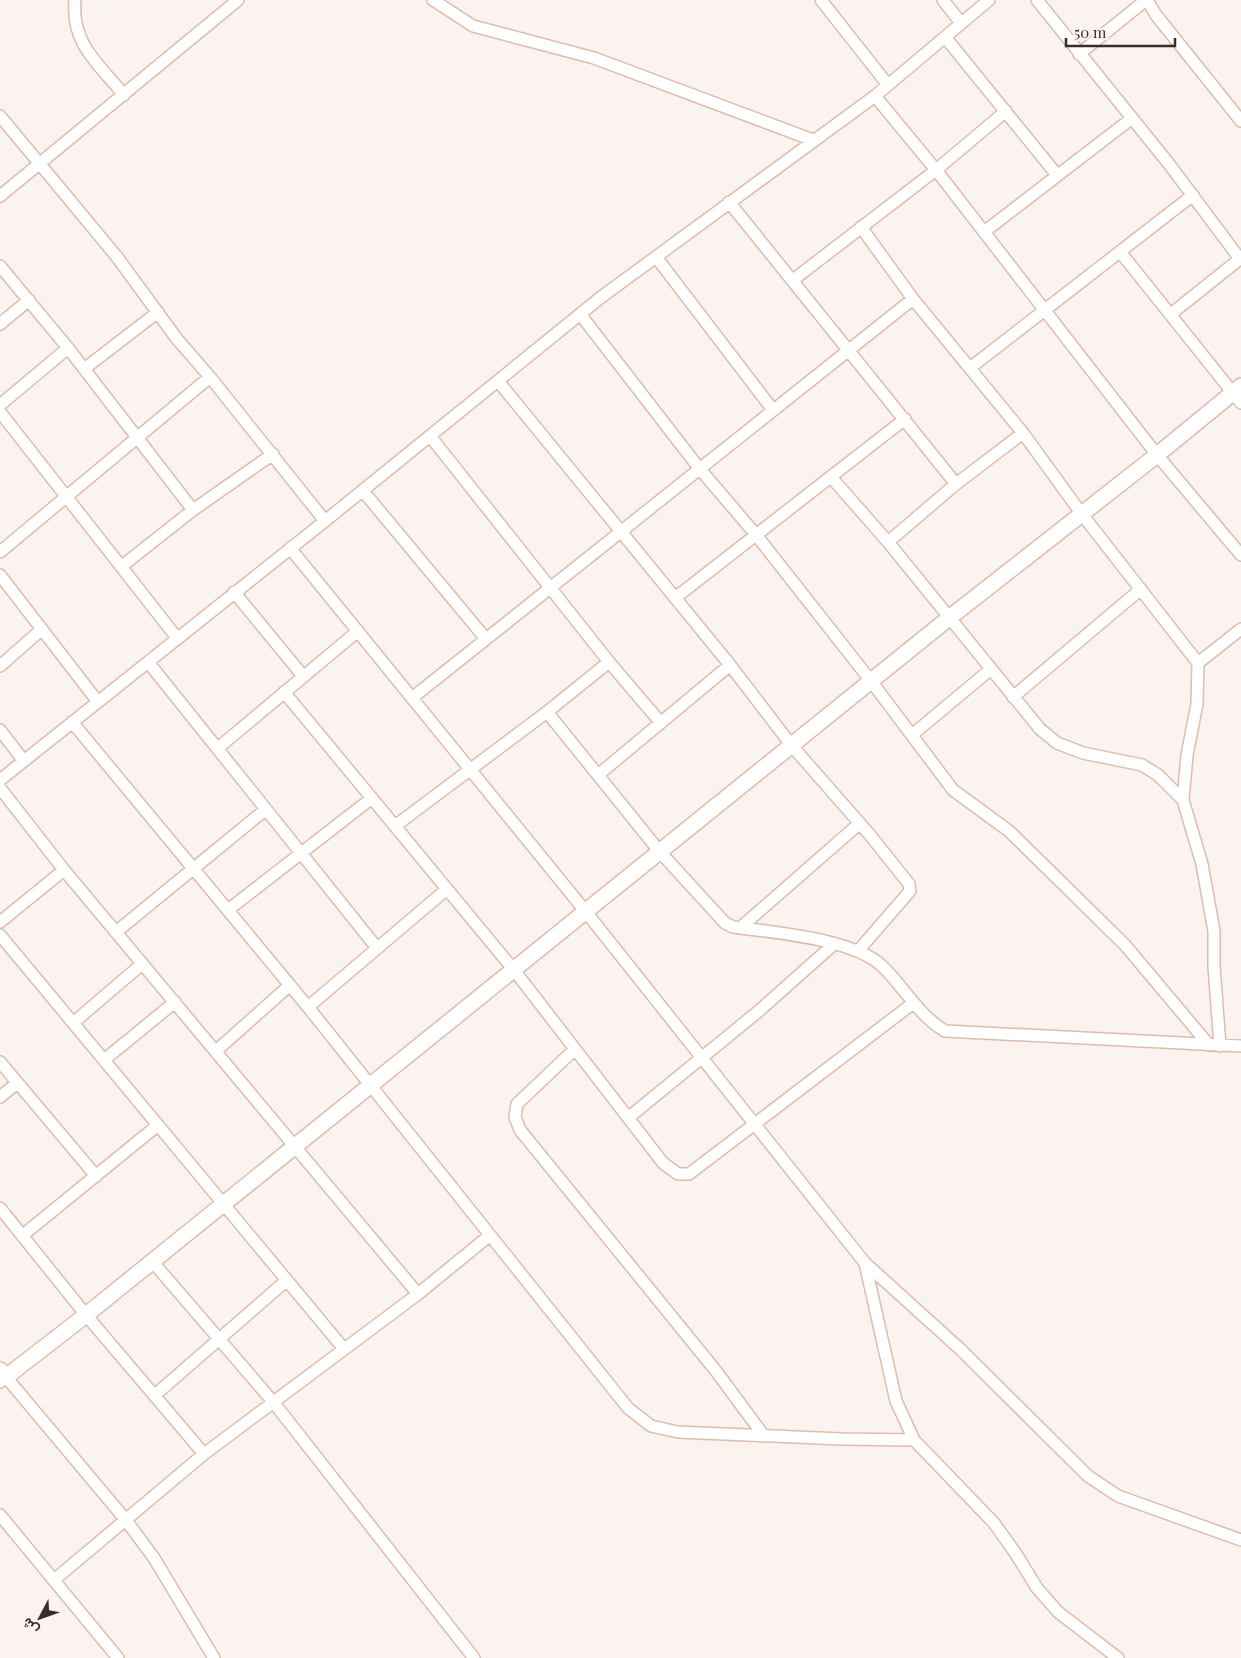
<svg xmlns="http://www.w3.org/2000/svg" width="1241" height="1658" viewBox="0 0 1241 1658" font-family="'Playfair Display',Vazirmatn,serif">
<rect width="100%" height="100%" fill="#faf3ef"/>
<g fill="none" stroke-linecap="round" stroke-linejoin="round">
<defs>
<path id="minor" d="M75,0C71,44 98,63 124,95
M433,0L473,26L594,58L813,140
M821,0L888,85
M943,0L961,23
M1037,0L1169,164L1240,259
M1147,0L1156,15L1241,121
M945,37L1057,175
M1079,54L1146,0
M875,96L936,170L1157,455L1241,555
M0,116L117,257L177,339L210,377L325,521
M0,196L238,0
M729,202L956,484
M861,227L913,299L1023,433L1081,513L1198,663L1197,704L1187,755L1183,800L1202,864L1214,931V966L1220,1046
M984,232L1131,119
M1121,253L1241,403
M656,257L773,410
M0,266L68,348L193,510
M793,280L936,170L1006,111
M580,314L699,468L757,536L871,681L953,790L1009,831L1125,945L1209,1045
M1171,314L1241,258
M0,324L29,300
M970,368L1193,195
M84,369L158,312
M498,381L730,665L792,746L870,835L909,884L910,891L858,951
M0,405L68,348
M0,412L177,638
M430,436L609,662L661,723
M831,477L888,542L1040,729L1057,743L1083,753L1142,765L1158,775L1183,800
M363,491L486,639
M888,542L956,484L1023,433
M290,548L586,912L865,1263L896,1401L914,1440L994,1523L1016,1554L1037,1588L1058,1612L1118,1658
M0,552L210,377
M122,566L193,510L273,454
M0,575L98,702
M234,592L303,676
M675,598L905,419
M148,662L377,948
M1198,663L1241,629
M0,666L42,629
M284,692L514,970L663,1163L678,1174H689L912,1004
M1013,697L1141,589
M412,698L913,299
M547,712L660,852L725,923L733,927C772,932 854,939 882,966C905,988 918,1015 945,1031L1241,1046
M72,722L308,1007L628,1408L651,1426L678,1432L841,1439L914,1440
M0,730L24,761
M912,735L991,669
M218,748L358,631
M598,775L730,665
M0,780L325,521L600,298L875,96L989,0
M0,788L64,870L418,1294
M395,826L547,712L609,662
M228,910L372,798
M0,922L64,870
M740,928L860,823
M116,932L265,810
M0,935L344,1349
M308,1007L447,889
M73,1023L142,964
M575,1049L517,1104L515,1117L520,1130L716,1371L764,1436
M216,1051L290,985
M104,1060L175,1002
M0,1062L96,1176
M0,1097L17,1083
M628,1118L760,1010L833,945
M0,1208L86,1315L204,1454L54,1580
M23,1235L158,1125
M152,1261L274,1403L474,1658
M865,1263L960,1349L1088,1476L1118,1496L1241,1540
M0,1382L6,1377L125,1519L154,1558L214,1658
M155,1395L287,1280
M204,1454L418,1294L489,1236
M0,1515L118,1658"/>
<path id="tertiary" d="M0,1370L6,1377L86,1315L949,618L1157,455L1241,386"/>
</defs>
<use href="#minor" stroke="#dfbcab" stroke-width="14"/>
<use href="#tertiary" stroke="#dfbcab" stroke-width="18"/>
<use href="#minor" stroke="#fff" stroke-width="11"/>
<use href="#tertiary" stroke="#fff" stroke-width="15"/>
</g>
<g transform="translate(40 1618) rotate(229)" stroke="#faf3ef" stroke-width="4" paint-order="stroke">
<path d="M0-4L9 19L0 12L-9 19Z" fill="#3a2d26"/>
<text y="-8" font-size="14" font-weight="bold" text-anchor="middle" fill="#3a2d26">ش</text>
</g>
<path d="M1066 38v8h109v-8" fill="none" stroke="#3a2d26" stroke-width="2.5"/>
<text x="1074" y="38" font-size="15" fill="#3a2d26" stroke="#faf3ef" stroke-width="4" paint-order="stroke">50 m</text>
</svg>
